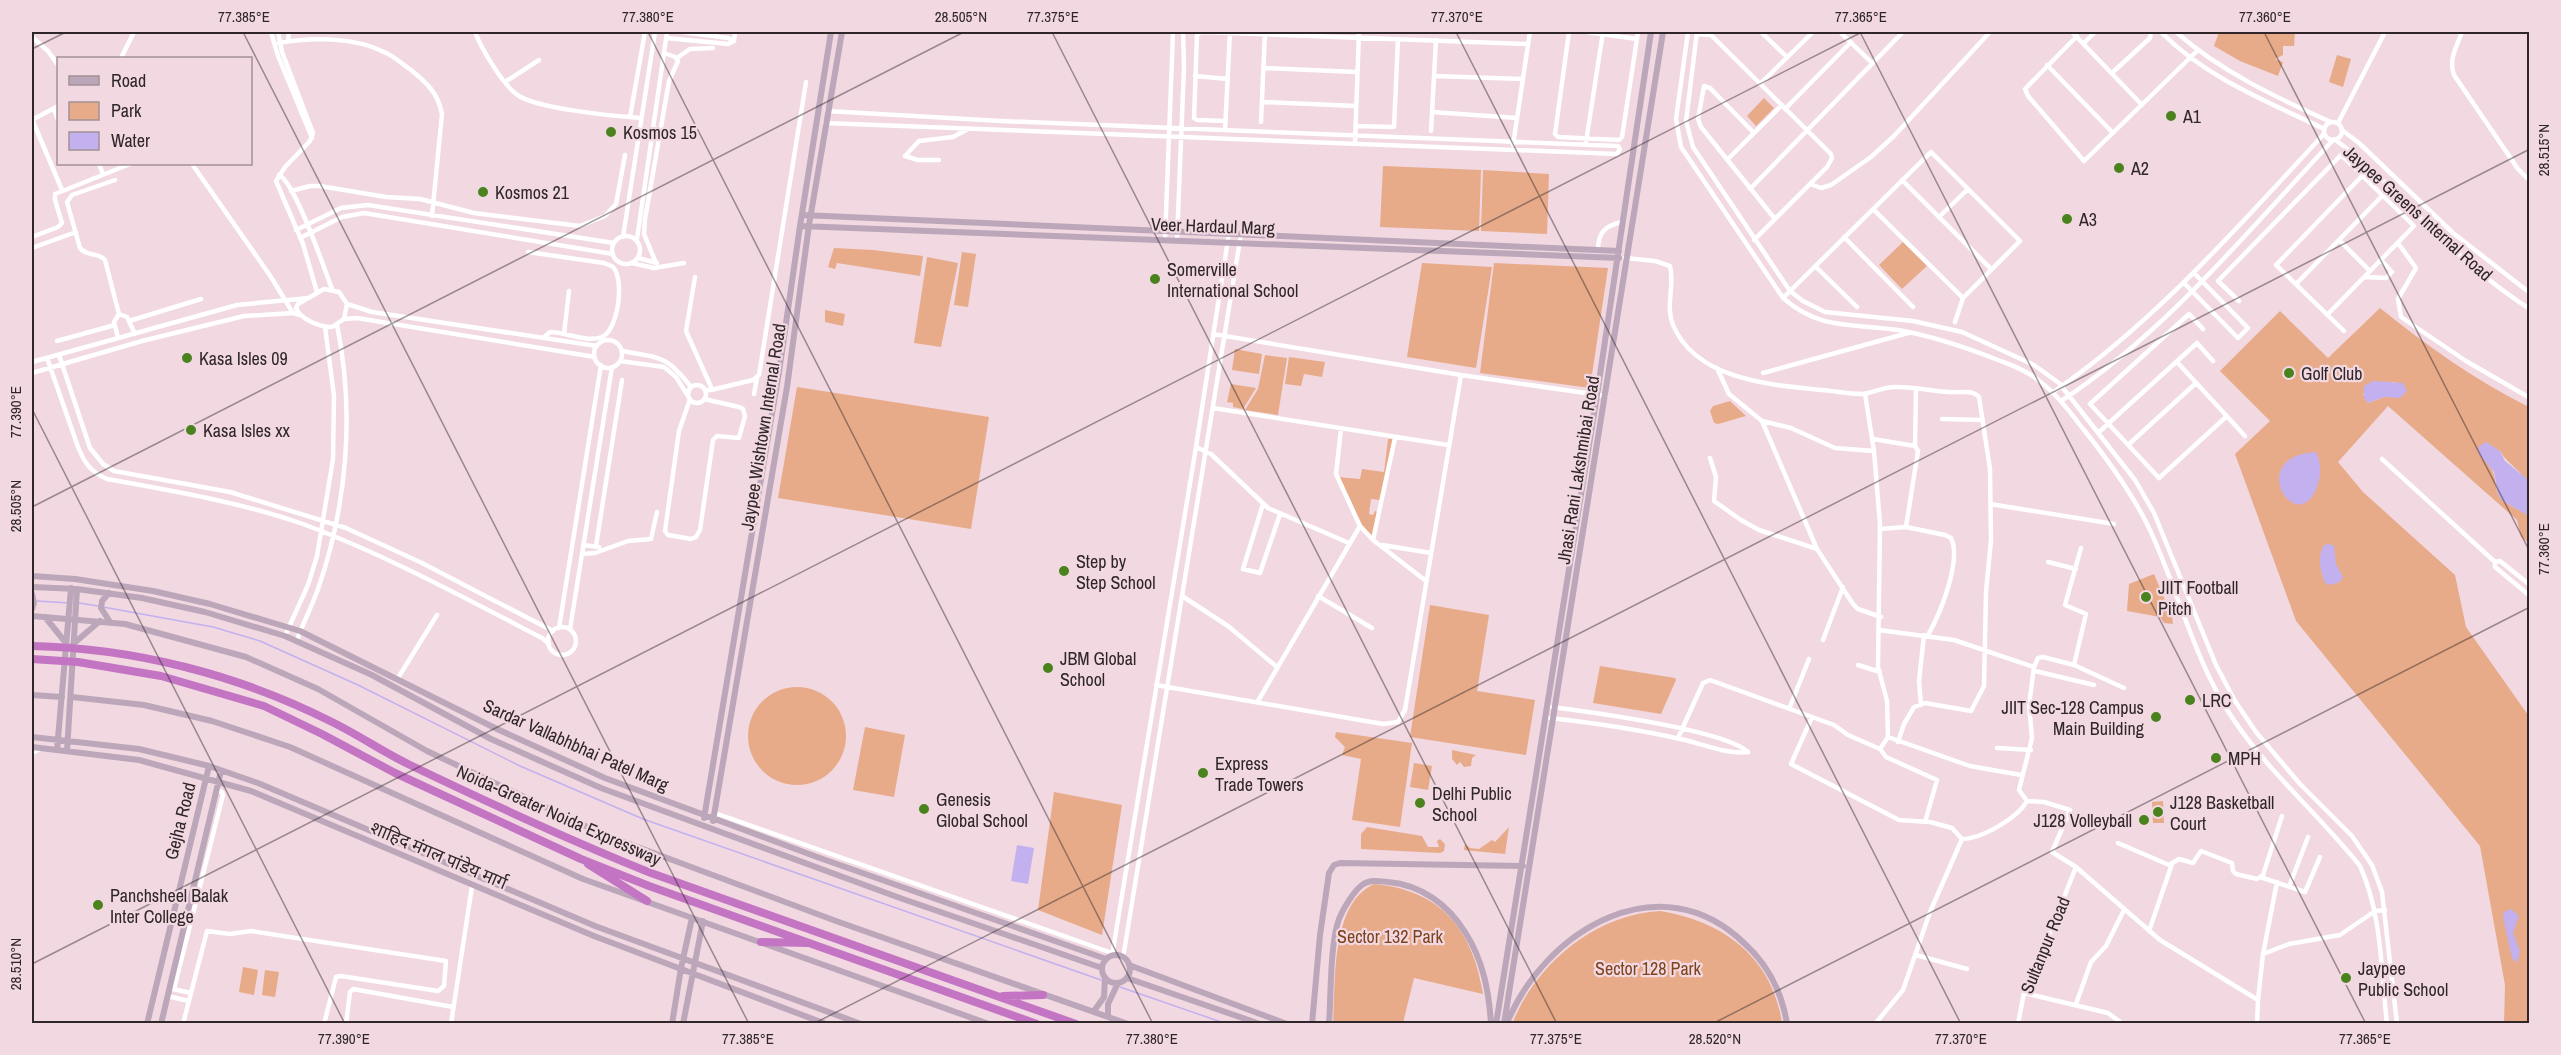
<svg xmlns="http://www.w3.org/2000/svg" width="2561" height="1055" viewBox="0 0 2561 1055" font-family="'Archivo Narrow','Noto Sans Devanagari',sans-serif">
<rect width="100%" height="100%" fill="#f1d8e1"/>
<path fill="#e8ab89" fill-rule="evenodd" d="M2219,32H2295L2294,46H2283V55L2275,59L2283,62L2278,76L2240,61L2214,46Z
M2337,55L2351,59L2343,87L2329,82Z
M1764,98L1774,108L1756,126L1747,116Z
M1383,166L1481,170L1479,231L1380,227Z
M1483,170L1549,174L1547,234L1481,231Z
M1903,242L1927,266L1902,289L1879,265Z
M834,248L873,250L923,256L920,276L837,263L835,269L828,267Z
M962,252L976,254L968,307L954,305Z
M927,257L958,263L941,347L914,343Z
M1422,263L1492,267L1476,368L1407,357Z
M1494,263L1608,268L1590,388L1480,373Z
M2380,308C2426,345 2476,381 2529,407V486C2523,471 2508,465 2500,451L2488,465C2498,474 2493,487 2500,497C2506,505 2521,510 2529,516V543L2521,537L2517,520L2388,406L2338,462L2363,492L2455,575L2466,627L2528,715L2529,1023H2504L2505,985L2480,846L2296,621L2235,454L2270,421L2220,371L2280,311L2328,358ZM2387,382H2395L2404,395L2384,397L2368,403L2363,394Z
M825,310L845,314L843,326L825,322Z
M1235,349L1262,354L1259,374L1232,370Z
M1265,355L1287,358L1278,415L1245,410L1258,389Z
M1289,357L1325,362L1322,377L1304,374L1301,386L1285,384Z
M1231,384L1256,388L1243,409L1233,407V403L1227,402Z
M797,387L989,417L971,529L778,498Z
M1730,401L1746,416L1718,424L1714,423L1710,411L1713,406Z
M1388,439H1393L1380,500L1371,499L1369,514L1373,515L1375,511L1377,512L1373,538L1361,524L1338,477L1360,479L1362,469L1384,472Z
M2154,574L2172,617L2173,624L2164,623L2160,617L2127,611L2129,584Z
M1430,605L1489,615L1477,691L1535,700L1526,755L1410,737Z
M1600,666L1675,678L1676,680L1661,714L1593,703Z
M748 736a49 49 0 1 1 98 0a49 49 0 1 1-98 0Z
M865,727L905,735L894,797L853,790Z
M1336,732L1412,743L1400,827L1352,820L1361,759L1342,755L1345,747L1335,737Z
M1452,750L1476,755L1472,758L1471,766L1464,767L1460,762L1457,765L1452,759Z
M1414,763L1432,766L1428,790L1410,787Z
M1054,792L1122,805L1102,935L1038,910Z
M2163,801L2164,823H2153L2152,802Z
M1367,827L1422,836L1428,847H1439L1437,841L1440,839L1445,844L1444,851L1440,853L1361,849V834Z
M1509,827L1505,854L1464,850L1465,844L1470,848L1479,849L1492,840L1495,842Z
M1374,884C1441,890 1473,930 1483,994L1414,978L1403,1023L1333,1024C1336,983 1330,904 1374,884Z
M1660,911C1723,921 1772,957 1782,1023L1512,1024C1536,964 1594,915 1660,911Z
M243,967L258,970L254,995L239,992Z
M265,970L279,972L275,997L262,995Z"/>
<path fill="#c3b0ee" d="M2373,381L2403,383L2407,391L2400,398L2384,397L2368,403L2364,398V386Z
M2486,442L2500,451L2505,461L2526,478L2529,486V516L2503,501L2498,495L2494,472L2479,454L2478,447Z
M2316,452C2321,461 2321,475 2318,484C2299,543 2242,456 2316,452Z
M2330,544L2334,546L2336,564L2343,577L2340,582L2330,585L2325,583C2320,570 2317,557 2324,545Z
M1017,845L1034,848L1028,884L1011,881Z
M2511,909L2519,916L2513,933L2520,951L2517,963L2512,958L2503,917L2504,912Z"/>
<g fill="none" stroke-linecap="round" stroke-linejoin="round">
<path stroke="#c3b0ee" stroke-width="1.5" d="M37,601L69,603
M79,603L98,606
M103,607L213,627L260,641L358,685L520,766L643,819L1101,980
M1120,987L1227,1024"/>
<path stroke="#fff" stroke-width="4.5" d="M271,32L278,56L312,138
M278,32L282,52L313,133L310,141L285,167L276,181L303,244L317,292
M475,32C481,48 504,87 519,96C540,109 614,116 641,118
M683,32L728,38L734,41
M1569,32L1555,134L1558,137L1619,140L1622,137L1638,32
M1587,32L1637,39
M1688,32L1676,119L1681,147L1783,298C1821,331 1852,323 1898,330C1933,336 1965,347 1998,360C2011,365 2026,370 2038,380C2056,393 2070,412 2084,430C2108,460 2132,493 2149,528C2176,585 2191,648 2223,703C2259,764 2316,811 2360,866C2382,914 2381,971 2387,1024
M1697,32L1686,121L1693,147L1790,291L1803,301L1825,312L1913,321L1962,332L2034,365L2059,383L2135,480L2154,513L2216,665L2235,701L2256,732L2300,784L2352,836L2372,865L2382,892L2397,1024
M1761,32L1787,57
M1840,32L1872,63
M2072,32L2142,105
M2161,32C2206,78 2267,101 2324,129
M2176,32C2220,71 2277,98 2331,122
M2462,32C2457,46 2448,60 2454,75L2518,169L2530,181
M1697,34L1711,35L1831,154L1832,158L1827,167L1754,240
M2077,36L2025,89L2028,96L2084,161L2198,50
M32,37L48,51L58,65
M666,38L728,44L734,41
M288,41L289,32
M734,41L735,32
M279,43C311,37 355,37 384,52C394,56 402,64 411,70C427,83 438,93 442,114L432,216
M2084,43L2095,32
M121,58L134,32
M677,58L690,49L713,48
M2047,65L2113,133
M1263,68L1357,72
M2112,73L2150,38L2151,32
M1195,76L1228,79
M1434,76L1523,79
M505,82L539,60
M1760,84L1813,32
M1262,102L1356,106
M54,109L58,120
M1785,109L1851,42
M1432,112L1517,118
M630,117L645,32
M32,119L62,190
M32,120L58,106
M1226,121L1197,120L1194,118L1197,35L1201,32L1528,44
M1261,122L1265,32
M2324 131a9 9 0 1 1 18 0a9 9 0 1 1-18 0Z
M825,123L1617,154L1620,149L1618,146L1001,121L827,111
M2338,123L2385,32
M1356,126L1394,127L1398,39
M1225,130L1230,32
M2342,130L2359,143L2453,233L2530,293
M1431,131L1436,40
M1754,133L1710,88L1704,86L1698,119L1701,127L1775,219
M1586,142L1603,32
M1355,143L1359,32
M1513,145L1530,32
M939,160H918L905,156L919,141L953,137L966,130
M1727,160L1782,105
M99,164L103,174
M192,164L271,277L293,313
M279,175C295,182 324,268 332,289
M115,180L72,195L67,202L80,248C87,257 99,252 105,260L119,314
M1902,180L1991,269
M1810,184L1821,188L1831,185L1871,157L1894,136L1990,32
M1750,189L1903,32
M291,191L310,186H320L386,197L420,199L474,213L580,226L605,216L616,204L625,155
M1873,209L1963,298
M1939,217L1968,189
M296,230L341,208L368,205L614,243
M612 250a14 14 0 1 1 28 0a14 14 0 1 1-28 0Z
M32,237L58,227L62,223L55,200V194L130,164
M623,237L655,32
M1844,237L1913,307
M300,238L342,217L364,213L613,254
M637,239L667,32
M1165,239L1173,32
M1177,240L1184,67L1183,32
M2339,240L2370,271
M2398,243L2416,268L2398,299L2401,317L2466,361L2530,398
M32,248L76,232
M1598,250C1598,232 1605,226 1622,222
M528,252L604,263C606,264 612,266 613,267C625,280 618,330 602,337C586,343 566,332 550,332L543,338
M638,258L657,263
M1625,258L1655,261L1670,266C1675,286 1665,306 1673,325C1696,380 1771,385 1822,390C1835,391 1849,394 1863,394C1873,393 1883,387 1894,387C1912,386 1930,391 1949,392C1958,393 1972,389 1979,397L1990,469L1991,540L1986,592L1984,686L1971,711L1925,703L1914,707L1904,724L1898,742
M632,263L654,268L684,263
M656,263L644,234L645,219L669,81L678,61L675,57L664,53
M1815,266L1857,307
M695,277L686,331L711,387V390H705
M2364,277L2386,278L2392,272L2381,260
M2184,283L2238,338L2248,328L2194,273
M2296,284L2382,196
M324,289L339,292L347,304L344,319L332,327C320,327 301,320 296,308L298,304Z
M1783,298L1931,152L2020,241L1963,298L1955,322
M2239,301L2218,281L2341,155L2414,226L2327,315
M347,304L372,312L597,346
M344,319L357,318L595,357
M129,321L201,299
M2203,329L2189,314L2090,404L2159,478L2227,416
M2344,331L2276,265L2362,176
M564,334L569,291
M1213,334L1461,375L1606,396
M118,338L114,322L119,314L127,317L135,334
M594 354a14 14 0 1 1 28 0a14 14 0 1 1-28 0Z
M57,341L115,325
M622,351C661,358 666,355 691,387
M59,355L90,448L103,464L114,471L230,492L346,528L422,563L553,631
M47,358L78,447C85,464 91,472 107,479C173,491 240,502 303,524C386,555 463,597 542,638L549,644
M620,361L664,367L676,377L688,396
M32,362L237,305L309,298
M2177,362L2245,436
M1717,368L1729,394L1762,421L1791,428L1835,448L1874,451
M32,373L142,341L244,316L293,313L300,315
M1763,373L1908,333
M688 394a9 9 0 1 1 18 0a9 9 0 1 1-18 0Z
M711,390L753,380L759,375L806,82
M2052,393C2156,322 2239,225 2324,134
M754,394L757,378
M1865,394L1874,451L1880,524L1878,667L1887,701L1888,737L1880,749
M690,399L679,431L665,531L668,535L691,539L696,537L700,530L713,440L717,436L739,438L745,416L743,409L739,407L704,399
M2061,401C2166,332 2249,230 2334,139C2371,165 2400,199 2433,230C2462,258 2495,287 2530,309
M1213,408L1448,445
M1942,419L1983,420
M1762,421L1817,549
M1341,429L1336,474L1360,526L1373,540L1426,581
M2099,432L2197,343L2213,361
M1873,439L1915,446L1918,451L1906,527L1880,529
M2128,445L2196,383
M1915,446L1916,388
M1196,447L1211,454L1268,508L1349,543
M1710,458L1716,477L1714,501L1741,520L1759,530L1817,549L1853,604L1858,609L1881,617
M2382,459L2495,562
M1263,504L1243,569L1260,573L1280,514
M1990,504L2114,524
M1906,527L1945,535L1951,538C1962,561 1940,614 1928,635
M1373,540L1395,438
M583,545L599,547
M1382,545L1431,553
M596,546L622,380
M582,554L595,553L628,541L651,539L657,512
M2048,562L2076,569
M2530,585L2500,561L2495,562V567L2530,596
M1182,596L1228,626L1277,667
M1318,596L1372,628
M548 641a14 14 0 1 1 28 0a14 14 0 1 1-28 0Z
M559,628L601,365
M570,629L612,367
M1879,630L1954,640L2034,667L2029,705L2032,738L2019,790L2027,801C2018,818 1981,839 1962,839
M285,636L308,585L317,556L333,459L334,396L325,327
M297,640C303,623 312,606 318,589C347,506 355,412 337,325
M1823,640L1843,587
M1858,665L1880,672
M2074,665L2086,614L2065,605L2081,548
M2034,667L2038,658L2043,657L2074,665L2124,688
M2035,671L2094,685
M398,678L437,615
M1156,685L1383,724L1398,722L1405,710L1461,375
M1258,701L1360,526
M1921,705L1919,681L1924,635
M1552,707C1590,712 1724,730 1748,752
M1789,709L1809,659
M1812,717L1791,764L1899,820L1930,822L1952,828L1962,839
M1550,718C1594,723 1637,729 1680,739C1701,743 1726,755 1748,752
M1888,737L1970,766L2021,775
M1678,738L1703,683L1710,680L1834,725L1848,735L1880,749L1886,757L1937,780L1925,822
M1997,748L2031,750
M32,753L42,748
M2027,801L2044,802L2070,810L2052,852L2076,867L2160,940L2258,1000L2257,1024
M715,813L1112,953
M2118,843L2169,865L2179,859L2193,863L2201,851L2232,863L2233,871L2236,874L2257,879L2263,875L2282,816
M2260,877L2305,892L2320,857
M2289,887L2308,837
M2149,931L2172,864
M2263,954L2277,882
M1916,955L1967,969
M1112,956L1196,447L1229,233
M1123,958L1241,234
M173,989L191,993
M174,989L223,795L222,792L216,789
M2024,993L2108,1013L2123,1024
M167,996L189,1001
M2258,1000L2263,954L2289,944L2340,935L2375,911L2385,910
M2076,1004L2091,962L2106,946L2124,910
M183,1024L207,931L230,934L251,931L446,961L444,986L438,991L341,976L336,977L324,1024
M346,1024L350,992L353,989L453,1007
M451,1024L472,886
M1875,1024L1903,990L1930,912L1962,839
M2018,1024L2024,993L2038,963L2076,867"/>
<path stroke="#bba7b9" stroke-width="6" d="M802,215L1619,251
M800,226L1619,258
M32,576L75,579L153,591L210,604L300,631L497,729L605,778L817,857L1106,959
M32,587L77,589L142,598L205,612L285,636L372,675L491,739L601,788L900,898L1102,968
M109,593L102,601L101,608L110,622
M32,594L34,603L32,609
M32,616L125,624L246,657L318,689L427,751L600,833L836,921L1128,1024
M45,617L66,643
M73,644L100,621
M32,695L62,697
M72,697L144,705L212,721L290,747L583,879L989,1024
M32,737L139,749L209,766L258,783L595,926L861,1024
M32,747L139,760L251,791L594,936L826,1024
M57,750L71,588
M67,751L77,589
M704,818L779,372L800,226L831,32
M713,821L787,387L809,225L842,32
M1102 969a14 14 0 1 1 28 0a14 14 0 1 1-28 0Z
M1129,965L1287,1024
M1127,978L1260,1024
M1094,1011L1104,997L1105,978
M1108,1017V1004L1118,983
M1507,1023C1545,930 1661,861 1745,944C1768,965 1782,993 1787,1024
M147,1024L209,766
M161,1024L221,771
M672,1024L681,968L692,918
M683,1024L703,921
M1312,1024L1320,935L1329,873L1334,865L1340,863L1523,866
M1329,1024C1331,996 1330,943 1339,919C1343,909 1353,892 1362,885C1370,879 1379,881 1388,882C1422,885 1448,905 1465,932C1483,960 1489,991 1491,1024
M1496,1024L1597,395L1651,32
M1504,1024L1663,32"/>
<path stroke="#c374c3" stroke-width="8" d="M32,646C134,648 239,675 330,721C357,734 383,752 410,765C489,803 569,840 651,873L1076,1024
M32,659L78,662L161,676L264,706L322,734L395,773L581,859L649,886L1037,1024
M588,864L647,901
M761,942L808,943
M1003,996L1043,995"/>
</g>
<path fill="none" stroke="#2f2629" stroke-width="1.5" stroke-opacity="0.45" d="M243,32L749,1024M648,32L1153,1024M1052,32L1557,1024M1456,32L1961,1024M1860,32L2366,1024M2264,32L2530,552M32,49L66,32M32,409L345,1024M32,507L964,32M32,964L1862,32M813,1024L2530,149M1712,1024L2530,607"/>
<g fill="#4a831e" stroke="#f1d8e1" stroke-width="2">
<circle cx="2171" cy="116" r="6"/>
<circle cx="611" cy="132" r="6"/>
<circle cx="2119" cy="168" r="6"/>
<circle cx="483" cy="192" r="6"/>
<circle cx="2067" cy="219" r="6"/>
<circle cx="1155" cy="279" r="6"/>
<circle cx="187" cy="358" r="6"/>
<circle cx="2289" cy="373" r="6"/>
<circle cx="191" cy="430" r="6"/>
<circle cx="1064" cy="571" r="6"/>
<circle cx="2146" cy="597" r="6"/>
<circle cx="1048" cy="668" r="6"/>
<circle cx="2190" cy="700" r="6"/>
<circle cx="2156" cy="717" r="6"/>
<circle cx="2216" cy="758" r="6"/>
<circle cx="1203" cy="773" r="6"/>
<circle cx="1420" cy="803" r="6"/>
<circle cx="924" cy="809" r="6"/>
<circle cx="2158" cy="812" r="6"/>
<circle cx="2144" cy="820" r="6"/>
<circle cx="98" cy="905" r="6"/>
<circle cx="2346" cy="978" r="6"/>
</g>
<g text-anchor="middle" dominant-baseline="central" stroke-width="4.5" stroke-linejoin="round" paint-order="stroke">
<g font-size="18" fill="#2f2629" stroke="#f1d8e1" text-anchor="start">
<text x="2183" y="116">A1</text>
<text x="623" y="132">Kosmos 15</text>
<text x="2131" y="168">A2</text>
<text x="495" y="192">Kosmos 21</text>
<text x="2079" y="219">A3</text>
<text x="1167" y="269">Somerville<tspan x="1167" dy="21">International School</tspan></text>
<text x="199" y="358">Kasa Isles 09</text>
<text x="2301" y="373">Golf Club</text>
<text x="203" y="430">Kasa Isles xx</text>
<text x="1076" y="561">Step by<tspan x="1076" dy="21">Step School</tspan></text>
<text x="2158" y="587">JIIT Football<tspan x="2158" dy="21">Pitch</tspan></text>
<text x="1060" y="658">JBM Global<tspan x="1060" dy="21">School</tspan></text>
<text x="2202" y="700">LRC</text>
<text x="2144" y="707" text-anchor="end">JIIT Sec-128 Campus<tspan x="2144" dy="21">Main Building</tspan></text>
<text x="2228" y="758">MPH</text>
<text x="1215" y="763">Express<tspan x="1215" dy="21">Trade Towers</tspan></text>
<text x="1432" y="793">Delhi Public<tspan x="1432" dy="21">School</tspan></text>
<text x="936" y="799">Genesis<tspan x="936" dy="21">Global School</tspan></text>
<text x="2170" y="802">J128 Basketball<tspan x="2170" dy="21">Court</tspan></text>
<text x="2132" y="820" text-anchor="end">J128 Volleyball</text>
<text x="110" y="895">Panchsheel Balak<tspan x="110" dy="21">Inter College</tspan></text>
<text x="2358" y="968">Jaypee<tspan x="2358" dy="21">Public School</tspan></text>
</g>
<g font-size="18" fill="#2f2629" stroke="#f1d8e1">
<text transform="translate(2418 213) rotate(42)">Jaypee Greens Internal Road</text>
<text transform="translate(1213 226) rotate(2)">Veer Hardaul Marg</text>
<text transform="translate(763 427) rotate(-81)">Jaypee Wishtown Internal Road</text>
<text transform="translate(1578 470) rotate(-81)">Jhasi Rani Lakshmibai Road</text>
<text transform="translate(576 745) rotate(24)">Sardar Vallabhbhai Patel Marg</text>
<text transform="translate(559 815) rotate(24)">Noida-Greater Noida Expressway</text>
<text transform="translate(180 821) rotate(-76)">Gejha Road</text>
<text transform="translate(439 855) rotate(23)">शाहिद मंगल पांडेय मार्ग</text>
<text transform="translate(2045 945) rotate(-68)">Sultanpur Road</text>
</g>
<g font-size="18" fill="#7e431d" stroke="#f1d8e1">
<text x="1390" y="936">Sector 132 Park</text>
<text x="1648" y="968">Sector 128 Park</text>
</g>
</g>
<rect width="2561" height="1055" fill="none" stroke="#f1d8e1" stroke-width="66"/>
<rect x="57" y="57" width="195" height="108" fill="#f1d8e1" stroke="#a39197" stroke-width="1.5"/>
<rect x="69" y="76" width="30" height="9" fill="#bba7b9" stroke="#a39197" stroke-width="1.5"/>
<text x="111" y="87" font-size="18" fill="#2f2629">Road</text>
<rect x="69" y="102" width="30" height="18" fill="#e8ab89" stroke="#a39197" stroke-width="1.5"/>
<text x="111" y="117" font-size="18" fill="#2f2629">Park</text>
<rect x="69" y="132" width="30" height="18" fill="#c3b0ee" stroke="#a39197" stroke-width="1.5"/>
<text x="111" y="147" font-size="18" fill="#2f2629">Water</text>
<rect x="33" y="33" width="2495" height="989" fill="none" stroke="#2f2629" stroke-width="2"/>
<g font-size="15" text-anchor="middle" fill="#2f2629">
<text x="244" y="22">77.385°E</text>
<text x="648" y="22">77.380°E</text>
<text x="961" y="22">28.505°N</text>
<text x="1053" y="22">77.375°E</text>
<text x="1457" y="22">77.370°E</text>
<text x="1861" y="22">77.365°E</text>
<text x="2265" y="22">77.360°E</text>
<text transform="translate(2544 150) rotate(-90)" y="5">28.515°N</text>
<text transform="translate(16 412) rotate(-90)" y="5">77.390°E</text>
<text transform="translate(16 506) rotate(-90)" y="5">28.505°N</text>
<text transform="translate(2544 549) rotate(-90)" y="5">77.360°E</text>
<text transform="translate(16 964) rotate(-90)" y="5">28.510°N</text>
<text x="344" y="1044">77.390°E</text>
<text x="748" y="1044">77.385°E</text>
<text x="1152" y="1044">77.380°E</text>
<text x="1556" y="1044">77.375°E</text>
<text x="1715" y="1044">28.520°N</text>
<text x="1961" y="1044">77.370°E</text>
<text x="2365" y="1044">77.365°E</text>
</g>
</svg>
